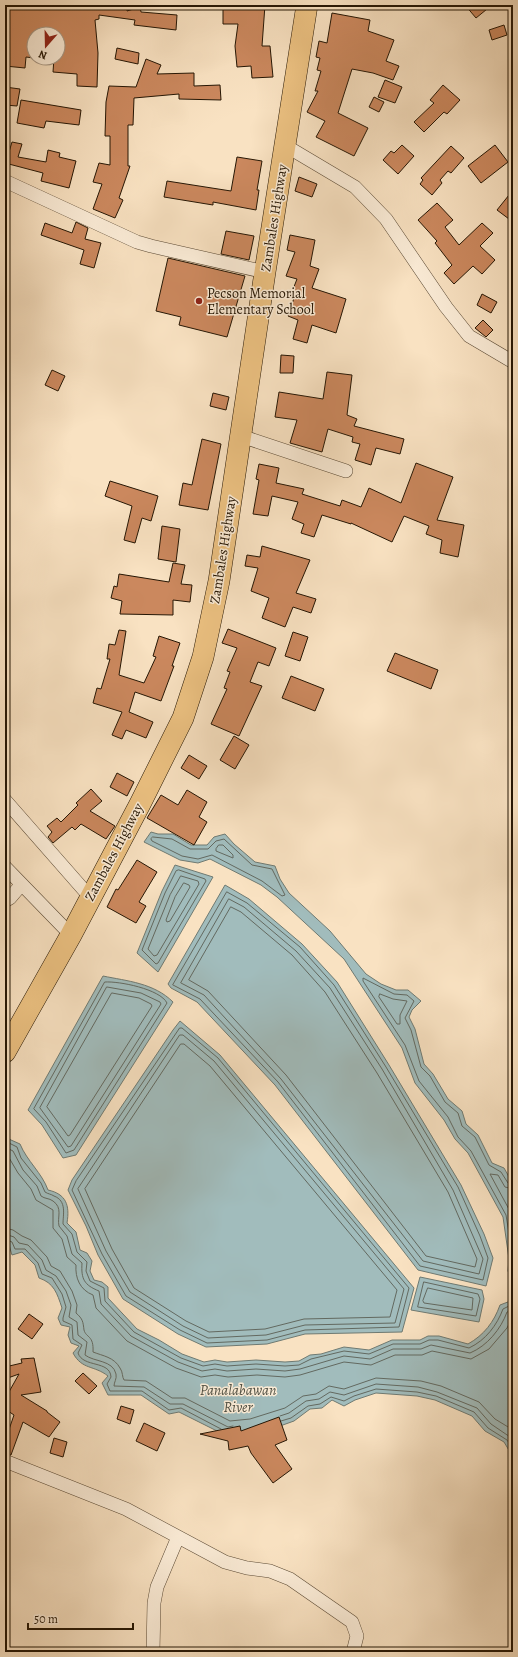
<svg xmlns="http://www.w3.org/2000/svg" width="518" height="1657" viewBox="0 0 518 1657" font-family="Alegreya,serif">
<rect width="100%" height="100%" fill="#f9e2c2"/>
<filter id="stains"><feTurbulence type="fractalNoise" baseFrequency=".005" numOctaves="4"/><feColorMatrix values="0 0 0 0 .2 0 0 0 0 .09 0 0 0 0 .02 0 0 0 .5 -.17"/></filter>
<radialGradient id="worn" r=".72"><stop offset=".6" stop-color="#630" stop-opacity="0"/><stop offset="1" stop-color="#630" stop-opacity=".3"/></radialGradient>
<path fill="#a1bcbc" stroke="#6f7a72" d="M151,832L158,834H173L191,845H207L214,837L225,834L234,844L255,862L275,866L280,879L289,893L330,931L366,974L381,984L396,990H408L421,1001L412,1010L409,1017L415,1029L424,1064L433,1074L448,1099L462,1111L466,1124L478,1135L492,1163L504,1168L513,1184V1281L508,1271L509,1259L503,1217L468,1153L455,1139L444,1120L415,1083L402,1048L344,959L277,897L261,885L210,859L198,863L180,860L144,842Z
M175,865L213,877L158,972L137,953L162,891Z
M225,885L249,899L302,944L337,982L389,1065L461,1185L484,1234L493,1258L486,1286L418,1270L275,1085L197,1002L171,988L168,984Z
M103,976C127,981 154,983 173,1002L76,1155L63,1158L42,1125L28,1110Z
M180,1021L220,1055L414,1288L402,1332L305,1334L267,1344L206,1347L178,1334L123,1299L98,1255L86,1226L68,1190L72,1180L173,1030Z
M5,1136L11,1140L20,1144C27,1161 42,1173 48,1190C66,1194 70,1205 67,1223L76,1232L80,1250L87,1253L92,1261L90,1271L94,1280L102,1282L108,1287V1298L137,1329L159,1340L182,1354L204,1362L215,1360L227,1362L256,1360L285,1362L299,1361L310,1355L321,1354L344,1347L369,1350L392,1340H420L428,1336H439L468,1344C484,1335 494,1322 500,1305L513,1300V1457L504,1442L485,1431L472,1416L435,1400L417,1396L376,1393L355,1400L344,1406L332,1400L322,1408L310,1409L294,1421L280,1426L227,1436L179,1412L169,1414L141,1395H108L102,1383L108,1376C94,1365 82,1370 73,1353L79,1346L71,1343L68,1335L70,1327L61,1325L58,1318L62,1308C57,1293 54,1283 39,1278L35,1265L22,1252L12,1255L9,1245L5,1242Z
M420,1277L482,1290L484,1299L479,1322L411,1310Z"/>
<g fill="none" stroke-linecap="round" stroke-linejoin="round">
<path stroke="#636960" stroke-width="1" d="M153,837L172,839L190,849H208L216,841L224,839L252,865L272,869L285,895L282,896L262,881L212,855L198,859L182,856L152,841L151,839Z
M219,845H223L233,855V858L216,851V849Z
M179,870L205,879L206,881L158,963L156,964L142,950L165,893L176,871Z
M181,876L198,881L199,884L157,955L154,956L148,949L170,895Z
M184,883L189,885L190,887L170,921L167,922L166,920L175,897Z
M227,892L247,903L300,947L334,985L386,1067L458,1187L480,1236L488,1258L483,1280L420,1266L278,1082L200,999L173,985Z
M229,899L244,907L296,951L330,988L382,1069L453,1190L483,1259L479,1274L423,1261L281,1079L204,995L181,983Z
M231,907L241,912L292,955L325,992L377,1073L448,1192L477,1259L475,1267L426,1256L286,1075L208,991L189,980Z
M105,982C119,981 160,989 167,1003L74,1150L66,1153L46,1122L34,1109Z
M107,987L141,993L160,1002L161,1004L71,1146L68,1147L40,1108Z
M112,993L139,998L151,1004L152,1006L70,1135L68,1136L47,1107Z
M380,994L393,999L407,1001L400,1015V1024H397L379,997Z
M180,1028H182L218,1058L409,1288L399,1327L305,1330L267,1340L207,1343L180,1330L126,1296L102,1254L72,1190L76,1181Z
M180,1035H183L214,1061L404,1289L395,1323L305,1325L266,1335L208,1338L183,1326L130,1292L106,1251L78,1189Z
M181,1044H184L210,1066L397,1290L390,1317L304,1319L265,1329L209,1332L186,1321L134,1288L112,1249L85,1189Z
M5,1141L17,1147L21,1158L41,1183L45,1192C48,1194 51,1194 54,1196C67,1201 63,1214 63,1224L72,1234L77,1252L87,1262L86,1271L90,1281L104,1288L105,1301L134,1332L181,1358L203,1366L215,1364L227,1366L256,1364L285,1366L299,1365L311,1359L344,1351L369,1354L393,1344H420L429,1340H438L469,1348C486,1340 497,1325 503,1309L513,1304
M5,1147L13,1151L23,1170L37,1186L41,1196C45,1199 49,1198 53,1201C63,1208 57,1217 59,1226L67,1236L72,1254L82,1263C81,1279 84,1285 99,1291L101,1304L131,1336L178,1362L202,1371L215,1369L227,1371L256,1369L285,1371L300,1369L344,1356L370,1359L393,1349H421L431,1345L470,1353C487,1346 501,1329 507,1312L513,1310
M5,1154L8,1156L18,1173L31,1189L36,1200L53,1210V1228L62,1239L67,1257L76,1265C75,1278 80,1290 93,1295L96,1308L127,1341L176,1368L201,1377L215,1375L228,1377L257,1375L285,1377L300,1375L344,1362L371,1365L395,1355H422L432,1351L471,1359L489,1349L507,1328L513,1316
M513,1184L508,1183L501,1172L489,1165L475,1137L462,1126L458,1113L445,1102L430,1076L421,1067L411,1030L405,1018L414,1001L407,995L394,994L363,978V981L405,1045L419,1081L448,1117L458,1137L471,1151L506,1215L513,1258V1273
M513,1189L505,1187L498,1175L490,1174L511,1213L513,1223
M5,1228L13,1230L22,1236L31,1240L47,1257L51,1266L60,1271L72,1291L77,1305L76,1313C83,1319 83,1322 84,1330C86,1338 94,1335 93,1352C103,1356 114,1357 120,1368C123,1372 122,1377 124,1380L146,1381L172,1398H185L230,1421L250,1419L285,1408L303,1396L316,1394L329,1386L344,1389L376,1378L421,1381L441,1386L479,1402L495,1419L513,1430
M5,1234L14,1237L19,1243L28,1245L42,1260L46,1270L56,1276L66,1291L71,1305L69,1317L77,1322L78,1335L87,1342L85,1355C94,1362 113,1360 116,1374C117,1379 114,1382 114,1386L144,1387L170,1404H183L228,1427L233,1426
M5,1239L12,1242L15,1249H25L38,1263L42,1274L52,1278L62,1294L66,1307L63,1318V1321L72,1325L73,1339L82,1345L78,1353C83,1368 110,1360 111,1377L107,1384L110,1391H142L169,1410L181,1408L221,1429
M424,1282L478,1294L480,1299L476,1316L418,1307Z
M428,1288L473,1298L472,1310L424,1303L423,1301Z
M280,1416L289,1413L306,1401L319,1399L330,1392L344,1395L376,1384L418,1387L437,1392L477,1408L491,1424L513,1439
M281,1421L291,1418L308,1406L320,1404L331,1397L344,1401L354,1396L376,1389L417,1392L436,1396L474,1412L488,1428L507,1440L513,1449"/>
</g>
<path fill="#cb885e" stroke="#251604" d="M5,5L54,8H80V5H128L127,11L140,7L141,12L177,15L176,30L134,25L135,20L99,15V19L95,20L98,53L97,87L77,86V74L53,72L54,58H58V34H34V58L26,57L25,68L5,66Z
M223,5H265L262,46H270L273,77L252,78L251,66L237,67L235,46L238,24H223Z
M465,5H492L476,18Z
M332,13L370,20L368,31L394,40L386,61L399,66L393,80L373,73L352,69L338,113L368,128L354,156L316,137L325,121L307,112L318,91H315L321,71L317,70L320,58L316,57L319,41L327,43Z
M504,25L507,35L492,40L489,30Z
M117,48L139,53L138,64L115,59Z
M146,59L161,65L157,74L194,73V86L220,85L221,100L179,99V94L134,98L133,125H128V166H130L119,198L123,200L115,218L93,209L102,184L93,182L99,163L110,165V136H105L106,102L109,86L136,87Z
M385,80L402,87L395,103L378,97Z
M443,85L460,100L447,114L444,112L424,132L414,122L434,103L430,100Z
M5,87L20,89L17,106L5,105Z
M374,97L384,102L379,112L369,107Z
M21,100L81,110L79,125L46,121L44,128L17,123Z
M12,142L22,144L18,157L46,162L48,150L60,153L59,157L76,161L69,188L41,181L43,173L5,163V151L9,152Z
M402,145L414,156L398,174L383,160L391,151L394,153Z
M495,145L508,162L481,183L468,166Z
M451,146L464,158L451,173L448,171L440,180L442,183L432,195L420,184L423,180L421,178Z
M237,157L262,161L257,190H259L256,210L213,202V205L164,197L167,181L231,191Z
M299,177L317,184L312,197L295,191Z
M513,190V222L497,210Z
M437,203L453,220L445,227L459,245L482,223L493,233L480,246L495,260L482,274L473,266L454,284L444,273L452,265L435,243L437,241L418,220Z
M76,222L88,228L85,239L101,243L94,268L80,264L84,250L41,235L45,223L72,233Z
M226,231L254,236L249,260L221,254Z
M290,235L315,240L310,266L319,269L312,288L346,299L336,333L312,325L307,343L293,339L298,320L288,316L294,298L290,297L297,279L286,276L295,252L287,250Z
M168,258L245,276L227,337L179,325L181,317L156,311Z
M482,294L497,302L491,313L477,305Z
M483,320L493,330L486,337L475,328Z
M281,355L294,356L293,373H280Z
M52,370L65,376L58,391L45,385Z
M327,372L352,375L347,415L357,419L354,426L404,439L400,454L376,448L371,465L355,460L360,444L352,442L353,437L328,429L322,452L290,443L297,420L275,417L279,392L323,399Z
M213,393L229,397L226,410L210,406Z
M202,439L221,444L208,510L179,505L183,483L192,485Z
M416,463L453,477L437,520L464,525L458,557L440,553L442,540L426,534L429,526L404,516L392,542L351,523V524L322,515L314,537L301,533L304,524L292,519L298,502L272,496L268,516L253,514L259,480L256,479L259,464L279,468L276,483L304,489L302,494L340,506L342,500L361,507L369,488L401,503Z
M110,481L158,496L151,521L142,518L135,543L124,540L132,506L105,496Z
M162,526L180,529L176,562L158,559Z
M262,546L310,560L296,593L316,599L311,613L293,607L285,627L262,618L269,598L251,591L258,568L245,566L247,555L260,557Z
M173,563L185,565L181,584L192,585L190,602L173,600V615L120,614L122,601L111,598L114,586L117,587L119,574L169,582Z
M228,629L276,648L269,666L258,662L250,682L262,686L239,736L211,724L227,689L224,688L230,672L227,671L237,648L222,643Z
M119,630L126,631L119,675L144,683L156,657L153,656L159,636L180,643L172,666H174L161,701L135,692L129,712L153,722L146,738L126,730L122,739L112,735L122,712L93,703L97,688L101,689L110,659H107L109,644L115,645Z
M293,632L308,637L300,661L285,656Z
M395,653L438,670L431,689L387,671Z
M291,676L324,689L315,711L282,698Z
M234,736L249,745L235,769L220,760Z
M189,755L207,766L199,779L181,768Z
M117,773L134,782L127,796L110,787Z
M91,789L102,801L90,811L115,826L106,839L81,824L75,830L72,827L53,843L48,837L52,832L47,826L57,818L61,822L78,805L76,803Z
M187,790L207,802L199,817L207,822L194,845L147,818L161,795L178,805Z
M137,860L157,872L139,902L146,906L136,923L107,907L116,889L118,890Z
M29,1314L43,1324L32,1339L18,1329Z
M34,1358L41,1392L21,1395L47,1411V1412L60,1422L49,1437L23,1422L11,1455L5,1453V1441L14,1415L5,1409V1399L19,1374L5,1379V1367L22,1363L21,1359Z
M83,1373L97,1386L89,1394L75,1381Z
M121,1406L134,1410L130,1424L117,1419Z
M279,1417L287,1440L275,1445L292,1469L273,1483L251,1453L248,1446L229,1450L228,1441L200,1434L240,1426L241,1431Z
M144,1423L165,1433L157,1451L136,1441Z
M54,1438L67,1442L63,1457L50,1453Z"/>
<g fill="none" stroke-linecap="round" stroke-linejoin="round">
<defs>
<path id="minor" d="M286,146L355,187L386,219L446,307L469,336L513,362
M5,181L137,242L151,246L265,272
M241,436L346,471
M5,800L90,897
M5,867L71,935
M5,901L10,898L21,885
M5,1461L126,1509L225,1562L247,1568L270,1571L290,1579L352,1622L357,1636L353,1652
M153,1652L154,1603L157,1587L178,1537"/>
<path id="primary" d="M5,1052L71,935L140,804L183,718L203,657L219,581L265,272L307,5"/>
</defs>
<use href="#minor" stroke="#5a4934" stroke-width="14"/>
<use href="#primary" stroke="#251604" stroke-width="22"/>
<use href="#minor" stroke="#fbecd7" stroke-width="13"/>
<use href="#primary" stroke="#ecc181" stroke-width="21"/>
</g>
<circle fill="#8f2418" stroke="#fbecd7" stroke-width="1.5" cx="199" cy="301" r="4"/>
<g text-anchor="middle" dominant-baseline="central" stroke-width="3" stroke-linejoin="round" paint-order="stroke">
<g font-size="14" fill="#251604" stroke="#fbecd7">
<text transform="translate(274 218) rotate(-81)">Zambales Highway</text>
<text transform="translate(223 550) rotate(-81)">Zambales Highway</text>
<text transform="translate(114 852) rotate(-62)">Zambales Highway</text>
</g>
<g font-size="14" fill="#251604" stroke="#fbecd7" text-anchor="start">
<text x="207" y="293">Pecson Memorial<tspan x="207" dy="16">Elementary School</tspan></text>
</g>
<g font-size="15" font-style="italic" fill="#505044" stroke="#fbecd7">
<text x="238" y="1390">Panalabawan<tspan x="238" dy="17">River</tspan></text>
</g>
</g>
<rect width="518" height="1657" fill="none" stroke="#f9e2c2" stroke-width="20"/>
<rect x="6" y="6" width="506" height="1645" fill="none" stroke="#251604" stroke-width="2"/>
<rect x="10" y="10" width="498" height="1637" fill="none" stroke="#251604"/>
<g transform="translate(46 46) rotate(200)"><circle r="19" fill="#fbecd7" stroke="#a59683"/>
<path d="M0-3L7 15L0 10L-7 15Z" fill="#8f2418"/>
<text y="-6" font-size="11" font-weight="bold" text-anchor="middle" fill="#251604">N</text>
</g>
<path d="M28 1623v6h105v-6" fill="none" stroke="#251604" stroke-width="2"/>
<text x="34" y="1623" font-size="12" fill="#251604" stroke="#fbecd7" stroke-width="3" paint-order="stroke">50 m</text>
<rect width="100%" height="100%" filter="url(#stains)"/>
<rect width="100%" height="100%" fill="url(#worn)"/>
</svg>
